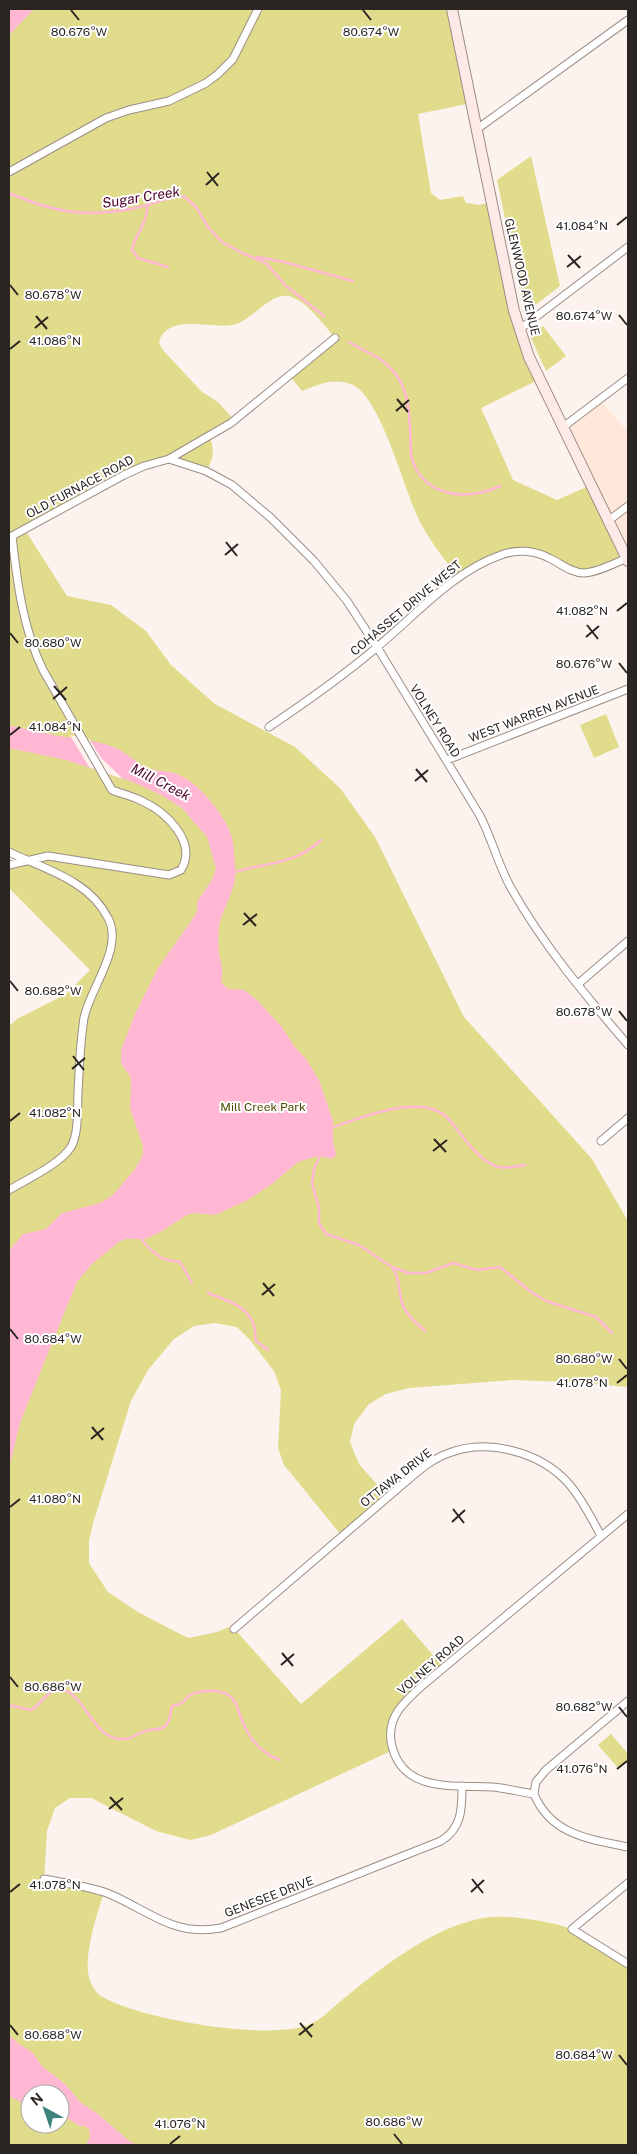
<svg xmlns="http://www.w3.org/2000/svg" width="637" height="2154" viewBox="0 0 637 2154" font-family="'Public Sans',sans-serif">
<rect width="100%" height="100%" fill="#fdf3ee"/>
<path fill="#ffe7da" d="M600,399L628,433V561L563,427Z"/>
<path fill="#e1db8c" fill-rule="evenodd" d="M9,9H452L472,103L418,114L431,193L440,200L463,196L466,203L479,205L492,202L520,329L540,379L481,408L513,480L557,500L591,485L627,558L583,573L548,557L515,551L459,578C445,560 432,544 421,524C405,494 382,399 353,385C335,377 319,384 302,391L289,375L335,338C323,324 307,301 289,296C269,292 252,322 232,325C209,329 168,313 159,342L162,349L201,391L219,403L234,420L209,436C215,449 214,459 206,471L169,459L144,466L25,530L67,596L111,605L146,631L171,665L215,704L295,747L340,788L375,837L464,1017L592,1159L628,1221V1387L569,1382L512,1380L409,1388L386,1394L369,1404L354,1424L350,1442L359,1464L388,1497L342,1536L284,1465L278,1448L281,1390L274,1371L250,1340L237,1327L215,1323L194,1326L174,1339L148,1370L131,1401L94,1520L89,1540V1563L108,1592L138,1612L180,1634L189,1638L217,1632L232,1626L301,1704L402,1619L444,1668L393,1718V1750L211,1835L190,1840L156,1831L91,1798H70L55,1808L47,1831L44,1879L104,1892C97,1915 82,1958 90,1981C92,1986 97,1994 101,1996C138,2019 271,2042 311,2024C325,2017 335,2005 347,1996C386,1964 440,1922 491,1917C509,1915 558,1922 573,1930C592,1939 610,1953 628,1964V2145H9V1026L17,1019L66,994L90,970L9,888V865L25,861L9,852ZM30,2094H60V2124H30Z
M531,156L560,286L525,313L497,180Z
M543,326L566,356L546,371L530,336Z
M606,714L619,747L594,758L580,725Z
M611,1734L628,1754V1761L619,1769L598,1745Z"/>
<path fill="#ffb7d3" d="M9,9H34L9,35Z
M9,726C23,727 35,732 49,734C71,739 96,739 116,748C127,753 136,763 148,768C157,772 167,770 177,774C199,782 229,819 233,842C234,855 237,871 234,884C231,898 221,912 219,927C218,935 218,944 219,953C221,964 224,971 221,982L228,989L244,990L257,1000L281,1026L295,1047L307,1060L319,1080L333,1121V1140L336,1155L332,1159L318,1156L298,1162L272,1184L246,1201L215,1215L194,1213L187,1215L162,1231L146,1239H125L119,1242L92,1264L77,1282L56,1333L20,1423L9,1468V1251L23,1234L46,1229L62,1213L100,1203L113,1195L135,1169L143,1155V1146L130,1108L131,1078L121,1063V1050L135,1014L158,968L194,917L197,911V902L212,880L216,868L207,837L182,808L163,796L133,782L66,760L9,748Z
M9,2035L19,2044L32,2052L42,2066L65,2084L80,2102L98,2114L128,2140L137,2145H86L90,2137L89,2129L85,2126H80L60,2114V2094H30V2107L9,2096Z"/>
<path fill="#fdf3ee" d="M70,735L89,739L102,759L123,779L89,767Z"/>
<g fill="none" stroke-linecap="round" stroke-linejoin="round">
<path stroke="#ffb7d3" stroke-width="2.5" d="M9,193C58,214 88,218 140,207C154,204 171,195 185,197L196,207L208,227L222,242L242,253L266,263L286,286L324,316
M147,205C149,220 135,235 132,250L138,258L168,267
M257,257L284,262L353,281
M349,342C359,348 370,353 380,359C414,383 409,418 411,455C421,497 466,502 500,486
M235,872C267,862 295,865 321,840
M334,1127C361,1117 404,1101 432,1109C443,1112 449,1119 456,1128C466,1141 482,1163 498,1167C507,1169 517,1166 525,1165
M320,1156L314,1169L312,1183L319,1208V1223L326,1234L359,1245L392,1267L408,1273H426L453,1263L477,1270L500,1267L531,1292L546,1301L596,1317L612,1333
M141,1239L151,1250L163,1259L180,1262L192,1283
M393,1269C400,1279 398,1287 401,1299C403,1312 416,1323 425,1331
M208,1293C225,1300 248,1305 254,1326C256,1331 255,1336 256,1341L268,1350
M9,1705L31,1710C42,1705 45,1691 59,1690C85,1689 92,1742 124,1739C132,1739 136,1734 142,1732C150,1729 158,1730 165,1727L169,1720L172,1706C175,1705 180,1705 183,1702C187,1699 188,1694 195,1693C205,1690 224,1689 232,1698C237,1703 238,1709 240,1715C247,1736 260,1753 280,1760"/>
<defs>
<path id="minor" d="M477,129L628,20
M9,172L106,118L129,110L169,101L206,83L218,74L233,59L258,9
M520,329L628,247
M563,427L628,378
M169,459L206,471L232,485L271,518L314,561L347,601L377,647L479,814C492,838 498,865 511,888C543,945 586,996 628,1045
M608,521L628,506
M12,536L124,475L144,466L169,459L231,423L335,338
M269,727C306,702 342,677 376,648C415,616 452,572 501,555C516,549 534,550 549,558C560,563 571,573 584,573C598,572 613,564 627,558
M447,760L628,689
M9,852C44,869 89,880 108,918C124,948 90,988 84,1018C80,1044 79,1069 78,1094C77,1110 79,1133 71,1147C59,1165 27,1179 9,1190
M9,865L48,856L169,875L181,870C198,842 166,812 142,801C132,796 122,794 112,790L43,670C23,629 17,582 12,536
M578,984L628,941
M601,1141L628,1118
M234,1629L410,1478C422,1468 434,1458 449,1453C488,1438 541,1452 569,1484C582,1499 592,1519 601,1536
M534,1794C520,1792 506,1788 492,1787C455,1785 403,1793 392,1746C385,1718 404,1702 423,1685L628,1514
M534,1794L536,1782L546,1770L628,1701
M534,1794C551,1835 589,1839 628,1847
M44,1879C65,1883 87,1886 107,1893C149,1910 172,1937 221,1928L441,1841C462,1828 462,1809 462,1786
M628,1883L572,1929L628,1964"/>
<path id="secondary" d="M452,9L514,311L529,357L628,561"/>
</defs>
<use href="#minor" stroke="#9c8d85" stroke-width="9"/>
<use href="#secondary" stroke="#9c8d85" stroke-width="12"/>
<use href="#minor" stroke="#fff" stroke-width="7"/>
<use href="#secondary" stroke="#fde9e8" stroke-width="10"/>
</g>
<path fill="none" stroke="#2b2522" stroke-width="2" d="M71,10L79,20M363,10L371,20M207,172L218,186M206,185L219,173M617,225L627,217M568,255L580,268M567,267L581,256M10,285L18,295M619,315L627,325M36,316L47,329M35,328L48,317M10,349L20,341M397,399L408,412M396,411L409,400M226,542L237,556M225,555L238,544M617,611L627,603M587,625L598,639M10,633L18,643M586,637L599,626M619,663L627,673M54,686L66,700M53,699L67,687M10,735L20,727M416,769L427,782M415,781L428,770M244,913L256,926M243,925L257,914M10,981L18,991M619,1011L627,1021M73,1056L84,1070M72,1069L85,1058M10,1121L20,1113M434,1139L446,1152M433,1151L447,1140M263,1283L274,1296M262,1295L275,1284M10,1329L18,1339M619,1359L627,1369M617,1383L627,1375M92,1427L103,1440M91,1439L104,1428M10,1507L20,1499M453,1509L464,1523M452,1522L465,1510M282,1653L293,1666M281,1665L294,1654M10,1677L18,1687M619,1707L627,1717M617,1769L627,1761M110,1797L122,1810M109,1809L123,1798M472,1879L483,1893M10,1892L20,1884M471,1892L484,1880M300,2023L312,2037M10,2025L18,2035M299,2035L313,2024M619,2055L627,2065M394,2134L402,2144M170,2144L180,2136"/>
<g text-anchor="middle" dominant-baseline="central" stroke-width="4" stroke-linejoin="round" paint-order="stroke">
<g font-size="12" fill="#2b2522" stroke="#fff">
<text transform="translate(522 277) rotate(77)">GLENWOOD AVENUE</text>
<text transform="translate(80 487) rotate(-28)">OLD FURNACE ROAD</text>
<text transform="translate(406 608) rotate(-40)">COHASSET DRIVE WEST</text>
<text transform="translate(534 714) rotate(-21)">WEST WARREN AVENUE</text>
<text transform="translate(435 721) rotate(58)">VOLNEY ROAD</text>
<text transform="translate(396 1478) rotate(-38)">OTTAWA DRIVE</text>
<text transform="translate(431 1665) rotate(-41)">VOLNEY ROAD</text>
<text transform="translate(269 1897) rotate(-21)">GENESEE DRIVE</text>
</g>
<g font-size="12" fill="#534c04" stroke="#fff">
<text x="263" y="1107">Mill Creek Park</text>
</g>
<g font-size="14" font-style="italic" fill="#4f022d" stroke="#fff">
<text transform="translate(141 197) rotate(-9)">Sugar Creek</text>
<text transform="translate(161 782) rotate(27)">Mill Creek</text>
</g>
</g>
<g font-size="12" text-anchor="middle" fill="#2b2522" stroke="#fff" stroke-width="4" stroke-linejoin="round" paint-order="stroke">
<text x="79" y="36">80.676°W</text>
<text x="371" y="36">80.674°W</text>
<text x="582" y="230">41.084°N</text>
<text x="53" y="299">80.678°W</text>
<text x="584" y="320">80.674°W</text>
<text x="55" y="345">41.086°N</text>
<text x="582" y="615">41.082°N</text>
<text x="53" y="647">80.680°W</text>
<text x="584" y="668">80.676°W</text>
<text x="55" y="731">41.084°N</text>
<text x="53" y="995">80.682°W</text>
<text x="584" y="1016">80.678°W</text>
<text x="55" y="1117">41.082°N</text>
<text x="53" y="1343">80.684°W</text>
<text x="584" y="1363">80.680°W</text>
<text x="582" y="1387">41.078°N</text>
<text x="55" y="1503">41.080°N</text>
<text x="53" y="1691">80.686°W</text>
<text x="584" y="1711">80.682°W</text>
<text x="582" y="1773">41.076°N</text>
<text x="55" y="1889">41.078°N</text>
<text x="53" y="2039">80.688°W</text>
<text x="584" y="2059">80.684°W</text>
<text x="394" y="2126">80.686°W</text>
<text x="180" y="2128">41.076°N</text>
</g>
<rect width="637" height="2154" fill="none" stroke="#2b2522" stroke-width="20"/>
<g transform="translate(45 2109) rotate(320)"><circle r="24" fill="#ffffff" stroke="#aaa8a7"/>
<path d="M0-4L9 19L0 12L-9 19Z" fill="#3c837c"/>
<text y="-8" font-size="14" font-weight="bold" text-anchor="middle" fill="#2b2522">N</text>
</g>
</svg>
